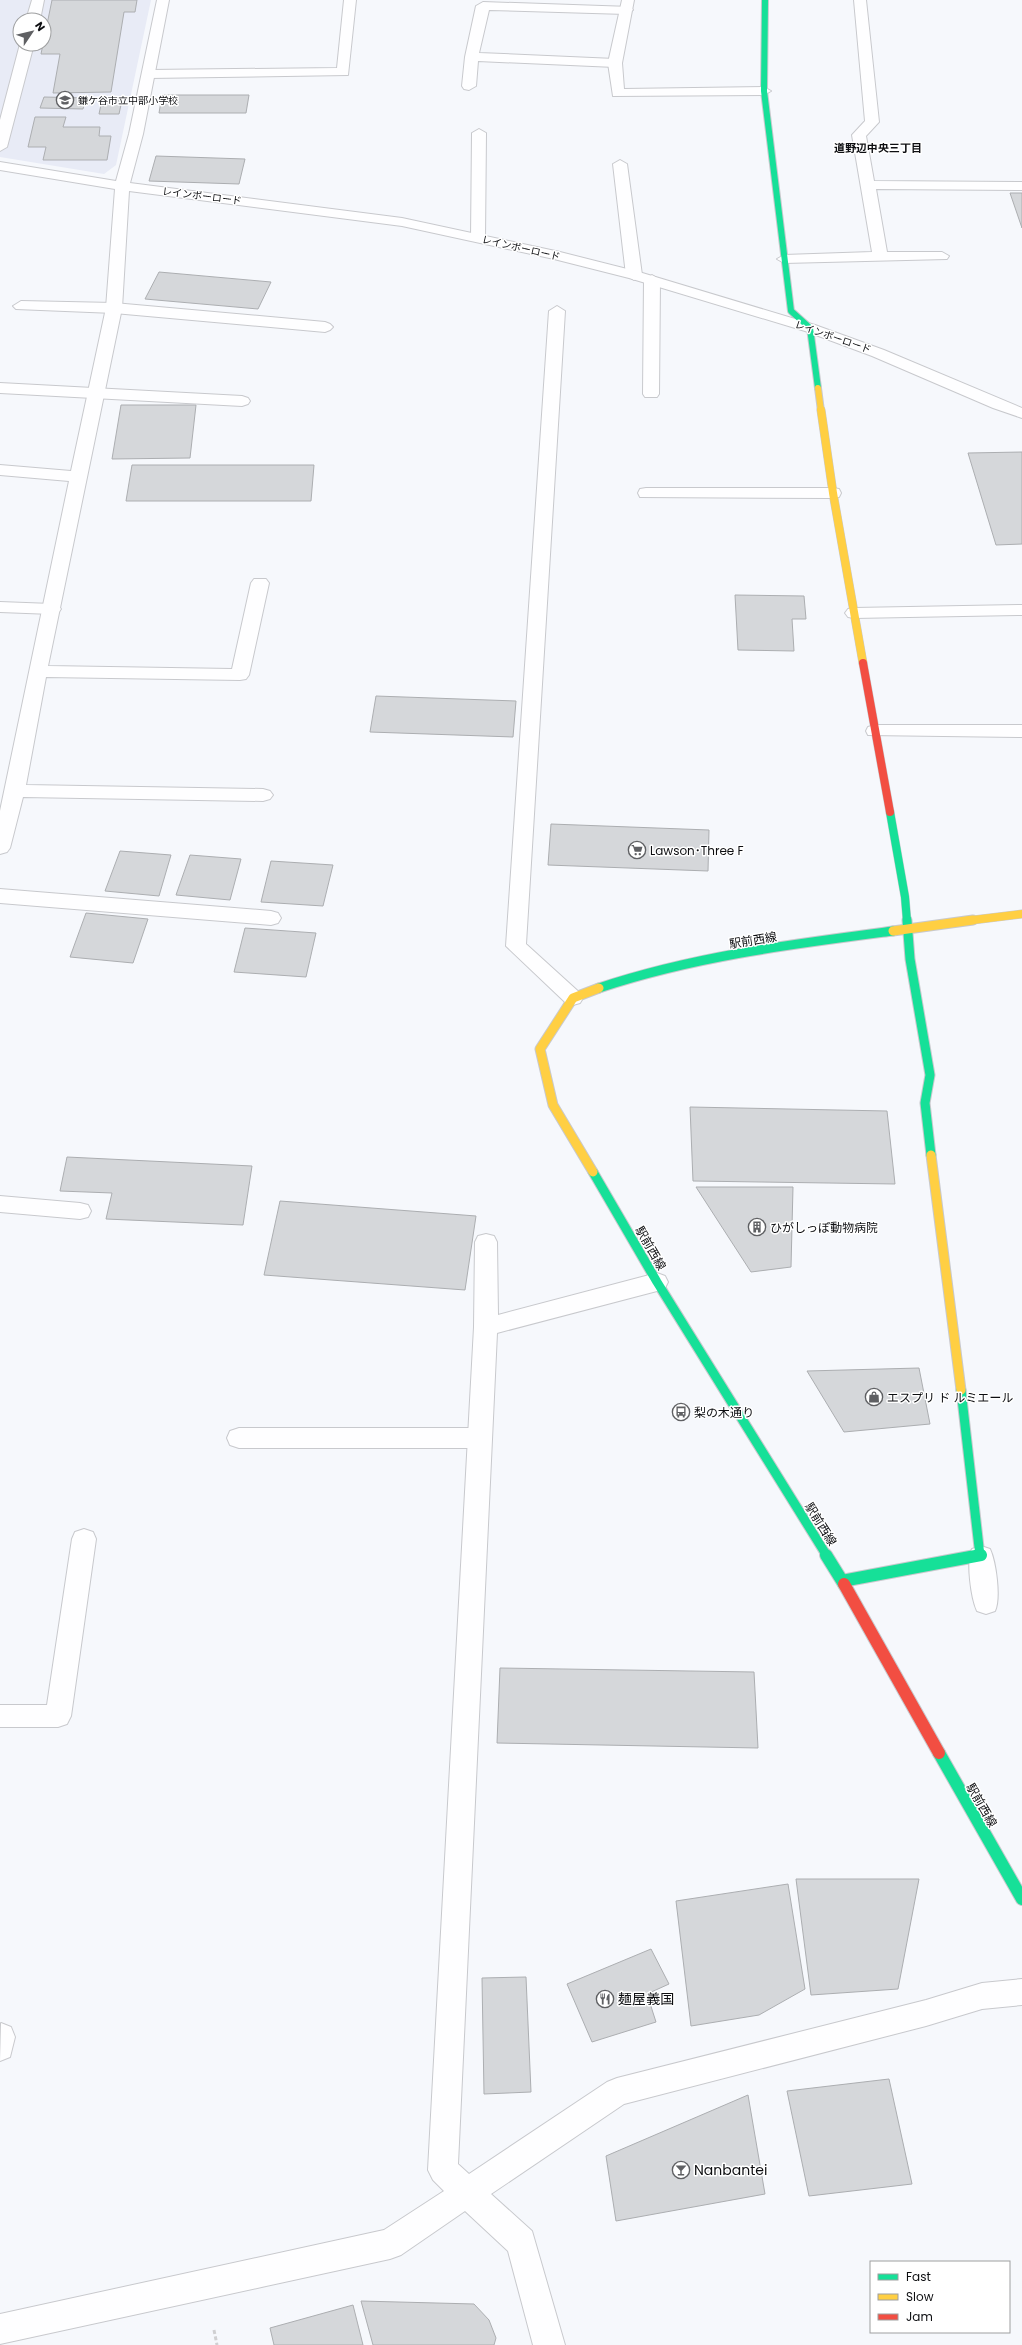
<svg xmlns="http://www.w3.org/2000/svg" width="1022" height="2345" viewBox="0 0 1022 2345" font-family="Poppins,'Noto Sans JP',sans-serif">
<rect width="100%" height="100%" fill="#f6f8fc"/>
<path fill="#e8ebf6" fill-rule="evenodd" d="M0,0H151L116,165L104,174L0,157ZM20,20H44V44H20Z"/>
<path fill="#d5d7da" stroke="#acaeb1" d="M52,0H137L135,12H124L111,92L53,93L60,54H41Z
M162,95H249L246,113H159Z
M44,97L86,98L83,109L40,108Z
M102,100H122L119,114H99Z
M35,117H66L63,127H100L99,136H111L107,160H43L46,147H28Z
M156,156L245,159L239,184L149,181Z
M1010,193H1022V228Z
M159,272L271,282L258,309L145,299Z
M121,405H196L190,458L112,459Z
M1022,452V544L996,545L968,453Z
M132,465H314L311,501H126Z
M735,595L804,596L806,619H792L794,651L738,650Z
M376,696L516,701L513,737L370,732Z
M551,824L709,830L708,871L548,865Z
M120,851L171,855L159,896L105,891Z
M190,855L241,859L230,900L176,895Z
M271,861L333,865L323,906L261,902Z
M86,913L148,919L133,963L70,957Z
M245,928L316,933L306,977L234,972Z
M690,1107L887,1111L895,1184L693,1181Z
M67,1157L252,1166L243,1225L106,1219L112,1193L60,1191Z
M696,1187H793L791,1267L751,1272Z
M280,1201L476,1216L465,1290L264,1275Z
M919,1368L930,1424L844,1432L807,1371Z
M500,1668L754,1672L758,1748L497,1743Z
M796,1879H919L898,1989L811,1995Z
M788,1884L805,1989L759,2015L691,2026L676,1901Z
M651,1949L669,1984L647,1994L656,2022L592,2042L567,1984Z
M526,1977L531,2092L484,2094L482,1978Z
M889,2079L912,2184L809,2196L787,2091Z
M748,2095L765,2194L616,2221L606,2156Z
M361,2301L474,2304L489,2320L496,2338L494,2345H373Z
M353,2305L363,2345H274L270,2328Z"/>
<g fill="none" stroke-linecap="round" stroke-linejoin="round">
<defs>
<path id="lane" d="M32,0H44L40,20H26Z
M344,0H356L348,75L149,78L142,74L149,70L337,68Z
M483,2L631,7L633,10L626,14L489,10L479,53L615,59L622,63L615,67L478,61L476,86L469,90L464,89L462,86L465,57L476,6Z
M20,44H34L7,147L0,151V120Z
M479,129L486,133L485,238L478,242L471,238L472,133Z
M620,160L627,164L642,275L634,280L626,275L613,164Z
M652,275L660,280L659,394L657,397H645L643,394L644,280Z
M21,301L114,303L325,322L330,324L333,327L330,330L325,332L114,313L16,309L13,306Z
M557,306L565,311L526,944L580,993L583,998L580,1003L573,1005L566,1003L506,946L549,311Z
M0,383L242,396L248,398L250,401L248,404L242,406L0,393Z
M646,488H833L839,489L841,493L839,497L833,498L640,497L638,493L640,489Z
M0,602L52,604L58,605L61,609L58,613L52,614L0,612Z
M239,1428H480L489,1431L492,1438L489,1445L480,1448H239L230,1445L227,1438L230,1431Z
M84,1529L93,1532L96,1539L71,1716L67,1724L58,1727H0V1705H47L72,1539L75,1532Z"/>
<path id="street" d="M157,0H169L143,134L130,183L402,218L560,252L639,272L815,325L884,350L1022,408V418L993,408L872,356L805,331L629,278L554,259L402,226L129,191L122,308L48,666L232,669L251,583L254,579H266L269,583L249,675L246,679L240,680L46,677L26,785L263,789L270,791L273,795L270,799L263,801L23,797L10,848L7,852L0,854V811L69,481L0,475V465L71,471L106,308L115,189L0,170V162L116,181L129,134Z
M622,0H634L622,63L624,89L764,87L771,91L764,95L613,96L608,63Z
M854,0H866L879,122L866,136L874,181L1022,182V190L876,189L887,252H942L949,256L947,259L784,263L777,259L784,255L872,252L852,135L865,121Z
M1022,605V615L854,618L848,617L845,613L848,609L854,608Z
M875,725H1022V737L868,735L866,731L868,727Z
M0,889L271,911L278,913L281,918L278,923L271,925L0,903Z
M0,1196L80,1203L88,1205L91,1211L88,1217L80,1219L0,1212Z
M486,1234L494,1236L497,1242L498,1315L657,1273L665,1276L668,1282L665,1288L657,1291L497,1333L458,2164L469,2174L607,2082L617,2078L926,2000L982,1983L1022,1979V2005L982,2009L926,2026L624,2104L491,2194L532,2231L565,2345H533L508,2251L465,2211L401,2255L390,2259L0,2344V2314L384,2230L444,2191L433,2180L428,2170L474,1327L475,1242L478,1236Z
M981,1546L990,1549C996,1562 1001,1598 995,1611L986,1614L977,1611C971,1598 966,1561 972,1549Z
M1,2023L11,2027L15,2037L10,2057L0,2061Z"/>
<path id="fast-far3" d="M765,0L764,91L791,311L810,328L818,388"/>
<path id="fast-far2" d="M890,812L905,897L907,921"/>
<path id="fast-far1" d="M907,920L910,959L930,1075L925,1103L931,1155
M599,988C695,956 793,944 893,931
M593,1172L657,1282L827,1556
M961,1390L980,1556"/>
<path id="fast" d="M826,1555L844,1584
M842,1581L981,1555
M939,1753L1022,1899"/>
<path id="slow-far2" d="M818,388L821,411"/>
<path id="slow-far1" d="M821,410L833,493L863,663
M965,921L1022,914"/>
<path id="slow" d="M893,931L973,920
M931,1155L961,1390
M593,1172L553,1105L540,1049L573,998L599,988"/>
<path id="jam-far1" d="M863,663L890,812"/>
<path id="jam" d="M844,1584L939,1753"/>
</defs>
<use href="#lane" stroke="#c8c9cd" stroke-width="2"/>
<use href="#street" stroke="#c8c9cd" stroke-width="2"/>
<use href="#fast-far3" stroke="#c8c9cd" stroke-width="8"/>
<use href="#fast-far2" stroke="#c8c9cd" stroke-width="9"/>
<use href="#fast-far1" stroke="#c8c9cd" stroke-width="11"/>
<use href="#fast" stroke="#c8c9cd" stroke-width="14"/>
<use href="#slow-far2" stroke="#c8c9cd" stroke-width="8"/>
<use href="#slow-far1" stroke="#c8c9cd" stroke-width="9"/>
<use href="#slow" stroke="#c8c9cd" stroke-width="11"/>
<use href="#jam-far1" stroke="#c8c9cd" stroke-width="9"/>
<use href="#jam" stroke="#c8c9cd" stroke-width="14"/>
<path stroke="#d0d0d2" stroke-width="3" stroke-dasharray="4 2.5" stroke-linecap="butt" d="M214,2330L217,2345"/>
<use href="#lane" fill="#fefeff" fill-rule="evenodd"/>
<use href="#street" fill="#fefeff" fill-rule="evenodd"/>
<use href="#fast-far3" stroke="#16e098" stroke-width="6"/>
<use href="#fast-far2" stroke="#16e098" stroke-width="8"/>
<use href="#fast-far1" stroke="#16e098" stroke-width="9"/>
<use href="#fast" stroke="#16e098" stroke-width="12"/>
<use href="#slow-far2" stroke="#ffcf43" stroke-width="6"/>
<use href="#slow-far1" stroke="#ffcf43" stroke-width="8"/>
<use href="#slow" stroke="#ffcf43" stroke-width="9"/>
<use href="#jam-far1" stroke="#f24e42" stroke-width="8"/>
<use href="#jam" stroke="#f24e42" stroke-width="12"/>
</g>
<defs>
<symbol id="school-ring" viewBox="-11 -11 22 22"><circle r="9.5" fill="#fff" stroke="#5f6063" stroke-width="1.5"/><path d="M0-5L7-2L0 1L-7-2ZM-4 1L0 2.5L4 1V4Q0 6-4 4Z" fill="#5f6063"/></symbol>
<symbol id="supermarket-ring" viewBox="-11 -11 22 22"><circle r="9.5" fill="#fff" stroke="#5f6063" stroke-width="1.5"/><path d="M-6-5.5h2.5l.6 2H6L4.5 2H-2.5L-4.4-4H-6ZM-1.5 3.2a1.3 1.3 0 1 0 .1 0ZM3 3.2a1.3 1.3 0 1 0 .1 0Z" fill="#5f6063"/></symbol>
<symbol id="building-ring" viewBox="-11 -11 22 22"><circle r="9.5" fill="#fff" stroke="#5f6063" stroke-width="1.5"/><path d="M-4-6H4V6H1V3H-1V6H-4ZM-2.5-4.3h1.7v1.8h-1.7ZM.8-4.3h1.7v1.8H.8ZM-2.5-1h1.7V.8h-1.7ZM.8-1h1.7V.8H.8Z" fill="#5f6063"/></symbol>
<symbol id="shop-ring" viewBox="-11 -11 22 22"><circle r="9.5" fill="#fff" stroke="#5f6063" stroke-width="1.5"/><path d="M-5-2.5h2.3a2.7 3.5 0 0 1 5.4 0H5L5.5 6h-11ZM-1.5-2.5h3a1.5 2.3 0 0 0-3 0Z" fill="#5f6063"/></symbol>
<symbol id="bus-ring" viewBox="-11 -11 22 22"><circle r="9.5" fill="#fff" stroke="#5f6063" stroke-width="1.5"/><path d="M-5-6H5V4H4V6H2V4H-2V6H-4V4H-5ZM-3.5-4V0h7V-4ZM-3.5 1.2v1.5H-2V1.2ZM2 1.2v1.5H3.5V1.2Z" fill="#5f6063"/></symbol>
<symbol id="restaurant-ring" viewBox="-11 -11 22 22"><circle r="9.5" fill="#fff" stroke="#5f6063" stroke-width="1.5"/><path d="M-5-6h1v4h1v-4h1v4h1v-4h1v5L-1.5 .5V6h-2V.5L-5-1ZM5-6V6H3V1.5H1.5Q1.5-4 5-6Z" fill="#5f6063"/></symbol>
<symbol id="bar-ring" viewBox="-11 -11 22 22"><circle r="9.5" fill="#fff" stroke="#5f6063" stroke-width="1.5"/><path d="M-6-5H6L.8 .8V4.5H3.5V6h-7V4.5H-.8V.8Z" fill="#5f6063"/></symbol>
</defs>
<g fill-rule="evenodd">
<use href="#school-ring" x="55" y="90" width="20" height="20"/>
<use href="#supermarket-ring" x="627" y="840" width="20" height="20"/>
<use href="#building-ring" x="747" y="1217" width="20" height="20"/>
<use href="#shop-ring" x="864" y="1387" width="20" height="20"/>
<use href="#bus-ring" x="671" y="1402" width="20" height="20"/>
<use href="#restaurant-ring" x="595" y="1989" width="20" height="20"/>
<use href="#bar-ring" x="671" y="2160" width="20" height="20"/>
</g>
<g text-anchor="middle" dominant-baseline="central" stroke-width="3" stroke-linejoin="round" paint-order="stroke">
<g font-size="10" fill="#0d0e11" stroke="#fff" text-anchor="start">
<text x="78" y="100">鎌ケ谷市立中部小学校</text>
</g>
<g font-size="10" fill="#0d0e11" stroke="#fff">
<text transform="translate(202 196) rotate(7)">レインボーロード</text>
<text transform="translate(521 248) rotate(13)">レインボーロード</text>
<text transform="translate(833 337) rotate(19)">レインボーロード</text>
</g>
<g font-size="11" font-weight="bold" fill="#0d0e11" stroke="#fff">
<text x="878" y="148">道野辺中央三丁目</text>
</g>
<g font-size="12" fill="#0d0e11" stroke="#fff" text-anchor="start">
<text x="650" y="850">Lawson･Three F</text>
<text x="770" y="1227">ひがしっぽ動物病院</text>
<text x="887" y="1397">エスプリ ド ルミエール</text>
<text x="694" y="1412">梨の木通り</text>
</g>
<g font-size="12" fill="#0d0e11" stroke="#fff">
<text transform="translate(753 940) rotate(-9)">駅前西線</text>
<text transform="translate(651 1248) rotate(60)">駅前西線</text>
<text transform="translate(821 1524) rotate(58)">駅前西線</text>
<text transform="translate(982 1805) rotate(60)">駅前西線</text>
</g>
<g font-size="14" fill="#0d0e11" stroke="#fff" text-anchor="start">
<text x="618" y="1999">麺屋義国</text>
<text x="694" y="2170">Nanbantei</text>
</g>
</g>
<rect x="870" y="2261" width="140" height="72" fill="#ffffff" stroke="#9e9fa0"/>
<rect x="878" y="2274" width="20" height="6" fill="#16e098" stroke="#9e9fa0"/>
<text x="906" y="2281" font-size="12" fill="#0d0e11">Fast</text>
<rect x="878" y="2294" width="20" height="6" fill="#ffcf43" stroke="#9e9fa0"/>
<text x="906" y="2301" font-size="12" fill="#0d0e11">Slow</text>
<rect x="878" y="2314" width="20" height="6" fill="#f24e42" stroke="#9e9fa0"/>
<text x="906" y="2321" font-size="12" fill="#0d0e11">Jam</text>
<g transform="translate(32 32) rotate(55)"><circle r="19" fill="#ffffff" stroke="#9e9fa0"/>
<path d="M0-3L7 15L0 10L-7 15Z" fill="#5f6063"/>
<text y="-6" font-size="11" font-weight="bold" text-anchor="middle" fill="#0d0e11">N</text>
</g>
</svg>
